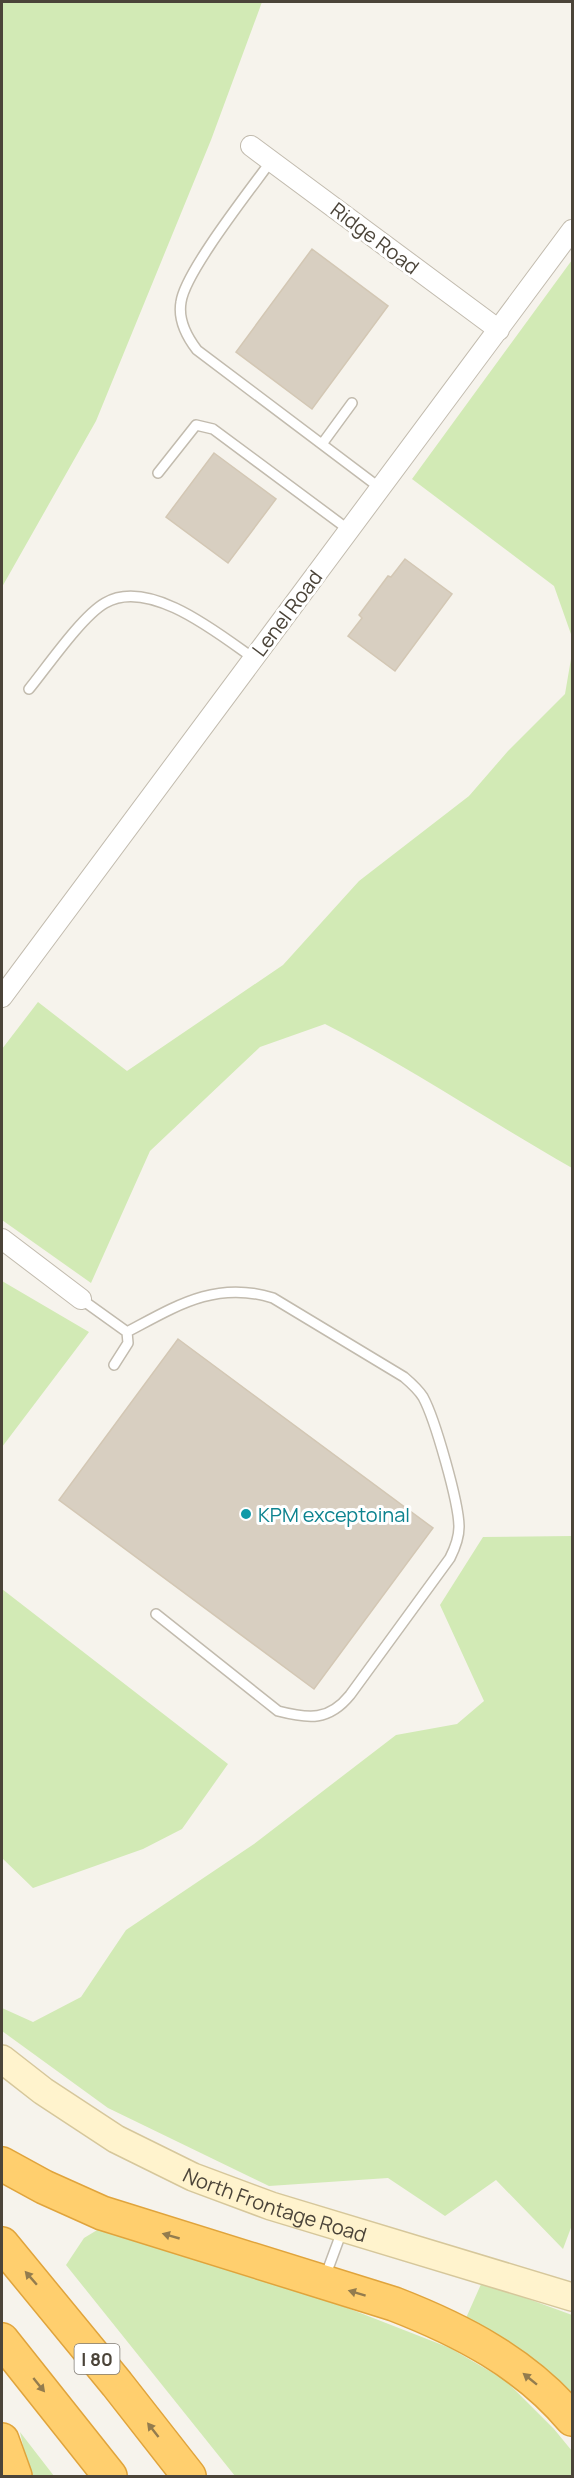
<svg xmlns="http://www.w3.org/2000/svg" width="574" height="2478" viewBox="0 0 574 2478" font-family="Manrope,sans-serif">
<rect width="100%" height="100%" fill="#f6f3ec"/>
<path fill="#d2eab5" d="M2,2H262L211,140L96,421L2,587Z
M572,260V637L554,586L412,479Z
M572,653V1168C489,1121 410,1067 325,1024L260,1047L150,1151L91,1283L2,1220V1049L38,1002L127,1071L283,965L359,881L469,796L508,751L565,694Z
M2,1281L89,1332L2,1447Z
M572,1536V2225L563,2249L496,2180L445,2216L388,2178L269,2186L108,2108L2,2031V2008L33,2022L81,1997L126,1930L254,1844L396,1735L457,1724L484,1701L440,1605L483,1537Z
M2,1589L228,1764L182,1829L143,1849L33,1888L2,1858Z
M117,2218L450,2348L505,2380L554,2429L572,2451V2476H235L66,2265L84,2238Z
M482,2282L572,2315V2398L466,2318Z
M20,2432L54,2476H30Z"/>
<path fill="#d8cfc1" stroke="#d3c7b4" stroke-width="1.5" d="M312,249L388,306L312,409L236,352Z
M214,453L276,499L228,563L166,517Z
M405,559L452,594L395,671L348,636L362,618L359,615L388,576L391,577Z
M178,1339L433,1528L314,1689L59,1500Z"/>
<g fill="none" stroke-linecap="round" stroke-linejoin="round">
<defs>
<path id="service" d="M271,161C251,189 185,272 181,302C178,319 187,337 197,350L380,488
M322,444L352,403
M158,473L196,425L213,429L349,530
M29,689C47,667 82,616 105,603C149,577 219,634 253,658
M81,1299L127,1332C176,1306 216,1280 273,1298L404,1377C411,1383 418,1389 423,1397C435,1419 459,1503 459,1527C459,1538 455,1548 450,1558L350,1695C329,1721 309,1719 278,1711L156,1614
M114,1365L128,1343L127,1332
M325,2277L342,2231"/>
<path id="minor" d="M251,146L499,330
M2,997L572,230
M2,1239L81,1299"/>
<g id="secondary">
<path id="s1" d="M2,2059L43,2091L116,2139L193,2177L271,2206L572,2297"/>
</g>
<path id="motorway" d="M2,2164L44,2187L102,2213L394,2304C461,2330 525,2363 572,2419
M2,2244L117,2384L189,2476
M2,2340L110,2476
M2,2440L15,2476"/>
</defs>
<use href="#service" stroke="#c2bbae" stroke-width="12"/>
<use href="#minor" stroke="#c2bbae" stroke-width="22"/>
<use href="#secondary" stroke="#d6c79b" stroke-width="30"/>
<use href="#motorway" stroke="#e0a43c" stroke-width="36"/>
<use href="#service" stroke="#fff" stroke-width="9"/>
<use href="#minor" stroke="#fff" stroke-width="20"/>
<use href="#secondary" stroke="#fff3cd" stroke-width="27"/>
<use href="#motorway" stroke="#ffcf6e" stroke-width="33"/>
</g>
<defs><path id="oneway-solid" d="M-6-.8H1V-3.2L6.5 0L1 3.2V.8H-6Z" transform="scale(1.5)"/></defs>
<g fill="#937c4e">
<use href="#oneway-solid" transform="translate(171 2236) rotate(-164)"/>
<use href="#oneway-solid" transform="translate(31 2278) rotate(-131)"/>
<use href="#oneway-solid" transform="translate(357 2293) rotate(-163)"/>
<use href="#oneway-solid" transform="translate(530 2379) rotate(-141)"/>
<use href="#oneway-solid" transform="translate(39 2385) rotate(51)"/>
<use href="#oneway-solid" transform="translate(153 2430) rotate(-128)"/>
</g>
<circle fill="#0f9aa8" stroke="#fff" stroke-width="2" cx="246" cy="1514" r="6"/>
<g text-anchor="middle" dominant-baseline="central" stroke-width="6" stroke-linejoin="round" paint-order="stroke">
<rect fill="#fff" stroke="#817c74" stroke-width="1.5" x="74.5" y="2344" width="45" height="30" rx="4.5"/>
<g font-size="18" font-weight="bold" fill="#4b4439">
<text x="97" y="2359">I 80</text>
</g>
<g font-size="20" fill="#4b4439" stroke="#fff">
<text transform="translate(375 238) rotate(37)">Ridge Road</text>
<text transform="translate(287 613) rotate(-53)">Lenel Road</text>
<text stroke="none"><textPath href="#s1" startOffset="312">North Frontage Road</textPath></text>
</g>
<g font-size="20" fill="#0d838f" stroke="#fff" text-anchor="start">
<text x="258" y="1514">KPM exceptoinal</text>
</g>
</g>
<rect width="574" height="2478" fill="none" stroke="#4b4439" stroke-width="6"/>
</svg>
